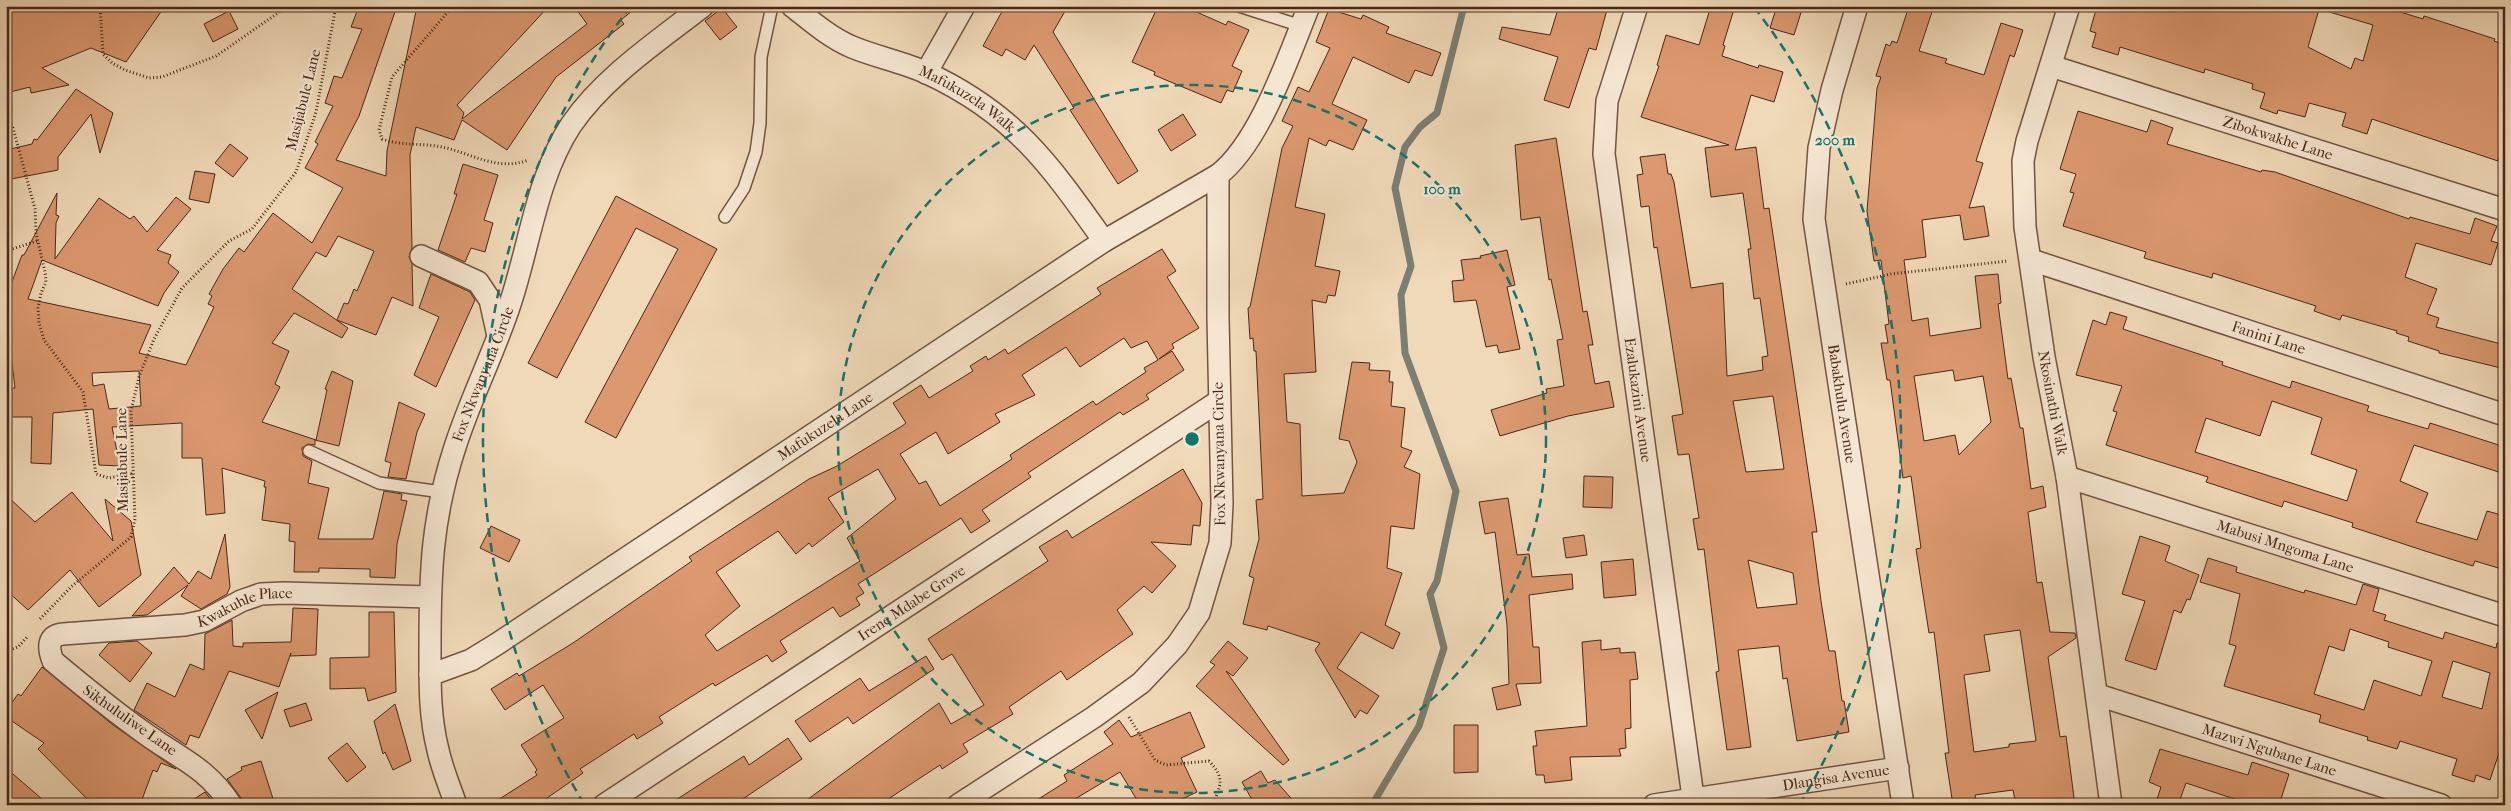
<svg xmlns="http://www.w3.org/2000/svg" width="2511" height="811" viewBox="0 0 2511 811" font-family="'IM FELL French Canon',serif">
<rect width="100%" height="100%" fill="#f0d9b8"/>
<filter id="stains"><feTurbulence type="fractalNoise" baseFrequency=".004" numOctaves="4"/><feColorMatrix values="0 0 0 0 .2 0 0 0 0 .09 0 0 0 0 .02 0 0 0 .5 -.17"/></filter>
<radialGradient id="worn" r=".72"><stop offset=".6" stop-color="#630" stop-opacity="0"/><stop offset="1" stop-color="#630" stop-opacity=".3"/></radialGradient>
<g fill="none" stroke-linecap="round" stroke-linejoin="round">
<path stroke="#7a7f75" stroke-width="7" d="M1372,805L1419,726L1444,648L1430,594L1437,581L1456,491L1405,353L1401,295L1411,266L1395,188L1405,147L1420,127L1437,113L1464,6"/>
</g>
<path fill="#dc986f" stroke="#492818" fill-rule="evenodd" d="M6,6H165L126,62L91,48L42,68L69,85L31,93L30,87L6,93Z
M359,6H397L359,116L336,160L386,176L387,151L417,6H549L457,105L464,113L462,119L587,24L574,6H638L621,20L624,24L556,77L507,150L462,120L454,140L416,127L410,155L412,248L409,257L412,264L413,306L392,297L376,335L337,320L344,303L348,304L354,289L357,291L374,251L338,236L326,257L316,252L292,289L348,328L342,338L294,313L272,343L289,351L275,384L280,387L262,422L316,440L327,390L325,389L332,371L353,381L339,446L315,440V445L308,444L302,448L303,456L312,461L308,483L329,488L318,539H373L384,491L402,494L401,500L407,501L397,544L395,578L370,577V569L319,568V572H294L295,542L289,541L290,524L262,520L266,487H264L265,481L222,468L225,513L206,515L202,458H182V423L112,427L120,466L99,465L93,409L53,413L51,464L31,463L32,417H12V388H15L10,346L7,347V295L22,255H24L57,193L56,215L59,216L56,223L55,259L99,198L130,219L134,216L147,232L176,197L191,209L157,250L171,255L168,263L179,272L164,293L158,306L42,260L28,299L151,325L139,353L186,365L214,307L208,304L212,296L209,294L223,269L239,248L244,252L273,213L312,243L343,188L305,168L318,144L315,142L333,106L325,103L334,76L342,78L362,29L351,27ZM139,371L141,406L109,409L104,384L93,386L92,373Z
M1005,6H1068L1053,32L1138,171L1118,184L1070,110L1074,108L1034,45L1025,60L1006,49L1002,56L983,46Z
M1158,6H1183L1226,25L1228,21L1249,30L1232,66L1242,71L1233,92L1227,90L1221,103L1154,75L1155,72L1132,62Z
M1559,6H1608L1596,50L1589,48L1569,108L1544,100L1558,57L1499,39L1502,27L1550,35Z
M1711,6H1735L1723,45L1725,46L1722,56L1758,68L1759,65L1783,72L1774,102L1751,95L1735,150L1756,147L1764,209L1769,208L1817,532H1812L1821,601L1829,651H1835L1842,701H1844L1849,732L1797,741L1787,678L1783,679L1779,646L1738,650L1751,747L1727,750L1716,672L1719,671L1704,549L1698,550L1693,519L1699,518L1689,454L1678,455L1672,416L1683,414L1657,247L1654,248L1649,206L1641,207L1637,175L1643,174L1640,157L1665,154L1668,174H1671L1674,182L1691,288L1723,283L1727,376L1763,370L1762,357L1768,356L1760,298L1754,299L1748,249H1751L1743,193L1711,197L1705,148L1729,145L1641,117L1659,66L1657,65L1666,35L1699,45ZM1773,396L1784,469L1746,472L1733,401ZM1748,560L1793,573L1797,604L1757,608Z
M1777,6H1803L1794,35L1770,28Z
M1909,6H1934L1919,51L1947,59L1945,63L1984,75L2001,23L2023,30L2014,57L2010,55L1976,161L1983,163L1969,208L1984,206L1989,236L1964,240L1960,215L1922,220L1926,257L1904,260L1912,321L1928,318L1930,336L1981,328L1975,276L1998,274L2001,303L1998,304L2008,379L2011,378L2020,428H2023L2031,489L2043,486L2046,507L2028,512L2037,583L2042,582L2050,632L2075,633L2076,638L2048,657L2060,737L2066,736L2075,805H2016L2013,790L1975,795L1977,805H1953L1945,753H1949L1934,632L1929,633L1916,549L1921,548L1911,476L1903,478L1890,380H1887L1881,343H1888L1885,325L1889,324L1881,260L1874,261L1867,211L1877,88L1881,77L1876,76L1886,44L1890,46L1892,41L1897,43ZM1953,370L1955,381L1983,376L1991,422L1959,455L1955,435L1924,441L1914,376ZM2020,630L2036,741L2009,744V747L1974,752L1964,675L1990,671L1984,635Z
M2097,6H2320L2308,47L2351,69L2355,58L2363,61L2373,25L2326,11L2327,6H2381L2423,19L2424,16L2495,39L2494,41L2505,45V138L2498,161L2372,119L2367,134L2342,126L2346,113L2309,103L2305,117L2278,110L2277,114L2260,108L2265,93L2252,89L2253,84L2205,69L2204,73L2120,47L2118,55L2092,47L2096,33L2090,31Z
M722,8L737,27L720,40L705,21Z
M1329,9L1361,19L1363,15L1389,27L1386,33L1441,53L1432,76L1415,70L1409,83L1353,57L1332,104L1367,120L1353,150L1329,140L1326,146L1309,138L1295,207L1325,214L1315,266L1340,271L1335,296L1328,295L1326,303L1312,300L1316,372L1284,374L1287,422L1300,424L1302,496L1344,493L1357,462L1349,441L1339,439L1352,362L1370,363L1369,370L1390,371L1389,382H1393L1391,406L1405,408L1401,447L1412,451L1404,467L1420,474L1414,529L1391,526L1387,568L1402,573L1385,625L1400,633L1393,649L1361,632L1337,668L1379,696L1367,714L1360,710L1355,718L1315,650L1320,643L1268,626L1267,630L1243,624L1254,578L1249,576L1259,539L1256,500L1263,499L1256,351H1254L1253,338L1250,339L1248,308L1250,307L1282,148L1293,126L1282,121L1298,87L1309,92L1330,48L1316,42Z
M229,11L238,29L213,42L204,24Z
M76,89L113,113L100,153L91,114L58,157V170L6,180V150L32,144L34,139L37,140Z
M2078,111L2147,132L2151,120L2173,128L2167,144L2261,172L2262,170L2275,172L2409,219L2410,217L2470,234L2475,218L2497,226L2491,241L2498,243L2491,265L2416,243L2405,277L2437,289L2427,314L2439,318L2436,327L2505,345V369L2439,353V351L2408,341L2409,337L2396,333L2397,331L2342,315L2340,320L2314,311L2316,306L2213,273L2212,278L2144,258L2146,252L2063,226L2074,193L2070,192L2076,174L2060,169Z
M1183,114L1196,135L1171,151L1158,130Z
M1556,138L1583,312L1587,311L1593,345H1588L1595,384L1609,381L1614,407L1568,416L1500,436L1491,410L1547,393L1546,389L1564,386L1557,340L1563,339L1551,279L1549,280L1540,217L1521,220L1515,145Z
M230,144L248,158L233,177L215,163Z
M463,164L498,175L484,220L493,223L485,252L471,248L465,262L438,250L457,194H454Z
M195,171L215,174L209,203L189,199Z
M616,196L717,249L616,438L585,422L678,249L636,228L557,378L528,363Z
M1162,249L1176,271L1167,277L1199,328L1172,344L1174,348L1159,359L1172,351L1184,370L1146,395L1149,399L1123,415L1120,412L1028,473L1031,477L982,510L990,521L971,533L961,518L858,584L864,593L856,598L860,605L840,617L833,607L780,641L787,652L772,662L767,655L715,686L713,683L659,717L663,723L637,739L634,734L580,769L583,773L537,805H490L537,775L535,772L537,770L521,745L564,718L543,685L505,710L491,689L517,673L519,676L573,643L692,561L689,557L809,479L837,466L902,426L906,423L893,403L921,385L929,398L973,371L970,366L986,356L988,360L1005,349L1008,354L1101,294L1097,288ZM1124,338L1131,348L1147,341L1158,360L1144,368L1146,372L1096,405L1093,401L1010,455L1012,459L940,506L926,481L919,484L900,454L936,432L948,454L1000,422L995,414L1035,395L1022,375L1066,347L1080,367ZM878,469L896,499L847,538L860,561L717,651L705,635L740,606L716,572L778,531L796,554L809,543L812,547L844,522L828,498Z
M1507,250L1515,285L1507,287L1520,349L1499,353L1497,345L1486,347L1476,300L1454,302L1452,281L1464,280L1461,260L1481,258L1480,256Z
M431,274L470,292L475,300L436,387L414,375L439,317L419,308Z
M2110,312L2127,317L2123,329L2223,362L2222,365L2290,388L2292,381L2369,406L2367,411L2428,429L2430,423L2505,447V474L2414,445L2400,481L2428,493L2416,522L2477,540L2487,511L2505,516V570L2475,561L2473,566L2425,551L2352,527L2353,523L2284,501L2282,507L2206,482L2208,477L2106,445L2117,412L2113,411L2122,386L2076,375L2093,320L2106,325ZM2272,401L2322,418L2311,454L2357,470L2347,501L2195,452L2206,418L2260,436Z
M399,402L425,414L417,432L406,479L388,477L391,463L385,461Z
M1183,469L1202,503L1200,526L1193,525L1191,545L1151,542L1176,566L1152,593L1144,586L1117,610L1133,634L1067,680L1061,671L1009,707L1013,714L963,744L968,752L942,769L940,765L879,805H800L939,703L951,724L984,705L952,654L942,660L928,639L1048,561L1039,547L1067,530L1072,538Z
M1584,476L1613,477L1612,508L1583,507Z
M72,492L113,541L105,499L131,521L141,575L99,607L70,570L28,610L6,590V495L35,522Z
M1508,498L1517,555L1529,554L1532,577L1572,574L1573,589L1529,595L1533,647H1539L1541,683L1516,684L1521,705L1497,710L1492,688L1509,684L1507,625L1495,532L1485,534L1479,502Z
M491,526L520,540L509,562L480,548Z
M225,534L230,587L227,594L201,609L181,596L188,585L147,615L132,616L174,567L189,584L198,571L211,579Z
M1584,535L1587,555L1566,558L1563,538Z
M2140,536L2170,546L2165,561L2199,575L2190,600L2187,599L2181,613L2174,610L2156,670L2125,660L2145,601L2122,594Z
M2208,558L2237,567L2236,572L2304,593L2305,590L2356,605L2363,584L2379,589L2373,611L2386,615L2384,620L2443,639L2445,632L2496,648L2497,643L2505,644V735L2490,780L2476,775L2474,782L2452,775L2457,759L2400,741L2397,749L2367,740L2368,737L2319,722L2321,715L2224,686L2236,646L2229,644L2240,594L2200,582ZM2350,629L2389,642L2388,647L2432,661L2421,696L2374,680L2364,710L2314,694L2329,646L2344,651ZM2453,661L2490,673L2482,709L2442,697Z
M1633,559L1636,595L1604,598L1601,562Z
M293,608L318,609L316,655L290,656L291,653L279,687L229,671L199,738L190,735L186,745L134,710L147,683L175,697L190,664L204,670L205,634L232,620L233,646L243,647V643L291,642Z
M369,612H394L396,692L368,701L365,688L330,689V658L369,657Z
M1601,640V650L1620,648V653L1635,652L1638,679L1630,680L1631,728L1625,729L1626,748L1619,749L1621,756L1570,757L1572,780L1545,783L1544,775H1536L1533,746H1537L1535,731L1587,726L1582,642Z
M137,641L152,653L130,682L99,655L109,643Z
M1228,641L1248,658L1233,676L1226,671L1289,760L1283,765L1196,686L1215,665L1210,662Z
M926,656L934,669L853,724L848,717L810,742L795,721L860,678L869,691Z
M42,667L113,725L176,769L161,763L157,772L153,770L140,805H93L38,749L44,743L6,717V711L18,694L21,696Z
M278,692L262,739L245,710Z
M306,703L312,720L290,727L284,710Z
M395,704L411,761L393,770L385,752L383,754L374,721Z
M1190,712L1205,747L1181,758L1197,792L1169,805H1140L1120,772L1065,805H1029L1067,781L1064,775L1113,744L1104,732L1119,720L1131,737Z
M1454,725H1478V772L1454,773Z
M788,738L802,759L734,805H668L744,756L749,765Z
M347,743L366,767L347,782L328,758Z
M2160,749L2248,775L2252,762L2289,774L2279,805H2253L2186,783L2178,805H2155L2161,787L2149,782Z
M261,761L275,805H243L241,798L227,779L242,770L241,767Z
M6,768L49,805H6Z
M1261,771L1268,783L1275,780L1297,805H1255L1242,782Z
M205,792L215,805H185Z"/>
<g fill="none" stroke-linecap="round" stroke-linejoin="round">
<defs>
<path id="lane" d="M1239,6L1301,26
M725,217L744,188L756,152L760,123L761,57L772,6
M309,451L379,483L441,492"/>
<g id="street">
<path id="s1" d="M792,6C811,21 829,37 852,47C876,57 903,62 927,73C1015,114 1050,165 1104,241"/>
<path id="s2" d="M1637,6L1607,101L1604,154L1693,797"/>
<path id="s3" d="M1857,6L1832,90L1819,148L1814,219L1903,805"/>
<path id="s4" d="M2069,6L2027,141L2023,161L2025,227L2044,357L2067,477L2111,805"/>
<path id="s5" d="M2051,66L2505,210"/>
<path d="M926,73L964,6"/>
<path d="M421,256L478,282L490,300L498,336"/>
<path id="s6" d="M2031,260L2505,415"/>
<path id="s7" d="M2067,477L2505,616"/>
<path id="s8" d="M430,675L471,660L497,644L1104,241L1218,175"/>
<path id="s9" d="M2098,695L2441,805"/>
<path id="s10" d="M231,805C206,766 178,758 143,732C112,710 83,686 53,661C48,648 47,636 63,634L185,625L204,621L241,601L261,594L284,593L430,597"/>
<path id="s11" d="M456,805C450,787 442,769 438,750C429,715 430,679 430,644C430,571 432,517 455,447C471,397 495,351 511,301C530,243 537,177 571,125C604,77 657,42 703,6"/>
<path id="s12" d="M604,805L1219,401"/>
<path d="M958,805L1094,717L1141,683L1177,645L1199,613L1220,543L1222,504L1218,318V175C1260,143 1289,55 1309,6"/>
<path id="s13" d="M1654,805L1898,768"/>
</g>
</defs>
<use href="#lane" stroke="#735440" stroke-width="14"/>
<use href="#street" stroke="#735440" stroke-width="24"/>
<path stroke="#492818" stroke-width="3" stroke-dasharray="1 2.5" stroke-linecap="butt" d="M100,6L103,54L112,63L125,70L149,78L162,77L216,56L288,6
M453,6L392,77L379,130L382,139C402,146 422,143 442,147C471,153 498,172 528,160
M6,115L13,128L35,209L36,233L45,272L46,282L41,293L38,308L39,323L44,340L83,392L96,474L109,478L131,474L133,480
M6,251L37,241
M1846,284L1891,274L2008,261
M40,619L71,587L131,537L135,519L131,411L139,377L154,339L182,288L229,241L252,229L296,172L316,112L336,6
M6,651L18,647L28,636
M1129,717L1155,760L1166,765L1209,761C1226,779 1220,785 1213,805"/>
<use href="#lane" stroke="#f5e6d1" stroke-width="11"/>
<use href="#street" stroke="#f5e6d1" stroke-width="21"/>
</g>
<g fill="none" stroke="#0f766e" stroke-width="2.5" stroke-dasharray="9 6">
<circle cx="1192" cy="439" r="354"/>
<path d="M584 804A709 709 0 0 1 630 7M1754 7A709 709 0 0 1 1800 804"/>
</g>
<g text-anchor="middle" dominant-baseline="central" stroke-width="4.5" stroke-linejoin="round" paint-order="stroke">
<g font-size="15" fill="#492818" stroke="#f5e6d1">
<text transform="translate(303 100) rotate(-76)">Masijabule Lane</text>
<text stroke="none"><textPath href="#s1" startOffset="200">Mafukuzela Walk</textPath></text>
<text stroke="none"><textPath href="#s5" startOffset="238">Zibokwakhe Lane</textPath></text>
<text stroke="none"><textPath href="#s6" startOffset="250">Fanini Lane</textPath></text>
<text stroke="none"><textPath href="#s11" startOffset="442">Fox Nkwanyana Circle</textPath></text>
<text stroke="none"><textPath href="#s2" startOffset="401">Ezalukazini Avenue</textPath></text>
<text stroke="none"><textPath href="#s4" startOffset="406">Nkosinathi Walk</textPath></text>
<text stroke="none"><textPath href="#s3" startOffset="405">Babakhulu Avenue</textPath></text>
<text stroke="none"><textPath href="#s8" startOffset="468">Mafukuzela Lane</textPath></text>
<text transform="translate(1219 454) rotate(-91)">Fox Nkwanyana Circle</text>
<text transform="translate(122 460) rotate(-91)">Masijabule Lane</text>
<text stroke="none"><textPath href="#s7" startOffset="229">Mabusi Mngoma Lane</textPath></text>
<text stroke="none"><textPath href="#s12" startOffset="368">Irene Mdabe Grove</textPath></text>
<text stroke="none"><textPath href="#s10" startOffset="451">Kwakuhle Place</textPath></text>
<text transform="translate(130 720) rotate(35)">Sikhululiwe Lane</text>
<text stroke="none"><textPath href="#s9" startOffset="180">Mazwi Ngubane Lane</textPath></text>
<text stroke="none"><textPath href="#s13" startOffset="184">Dlangisa Avenue</textPath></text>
</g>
</g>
<circle cx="1192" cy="439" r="8" fill="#0f766e" stroke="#f5e6d1" stroke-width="2.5"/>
<g font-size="15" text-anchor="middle" font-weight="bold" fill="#0f766e" stroke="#f5e6d1" stroke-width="4.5" stroke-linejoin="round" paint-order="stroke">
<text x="1835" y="145">200 m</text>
<text x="1442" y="194">100 m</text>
</g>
<rect width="2511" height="811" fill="none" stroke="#f0d9b8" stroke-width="25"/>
<rect x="8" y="8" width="2496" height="796" fill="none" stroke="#492818" stroke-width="2.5"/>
<rect x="12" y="12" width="2486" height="786" fill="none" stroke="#492818"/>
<rect width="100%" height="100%" filter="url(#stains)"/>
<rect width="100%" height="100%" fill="url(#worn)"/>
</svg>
